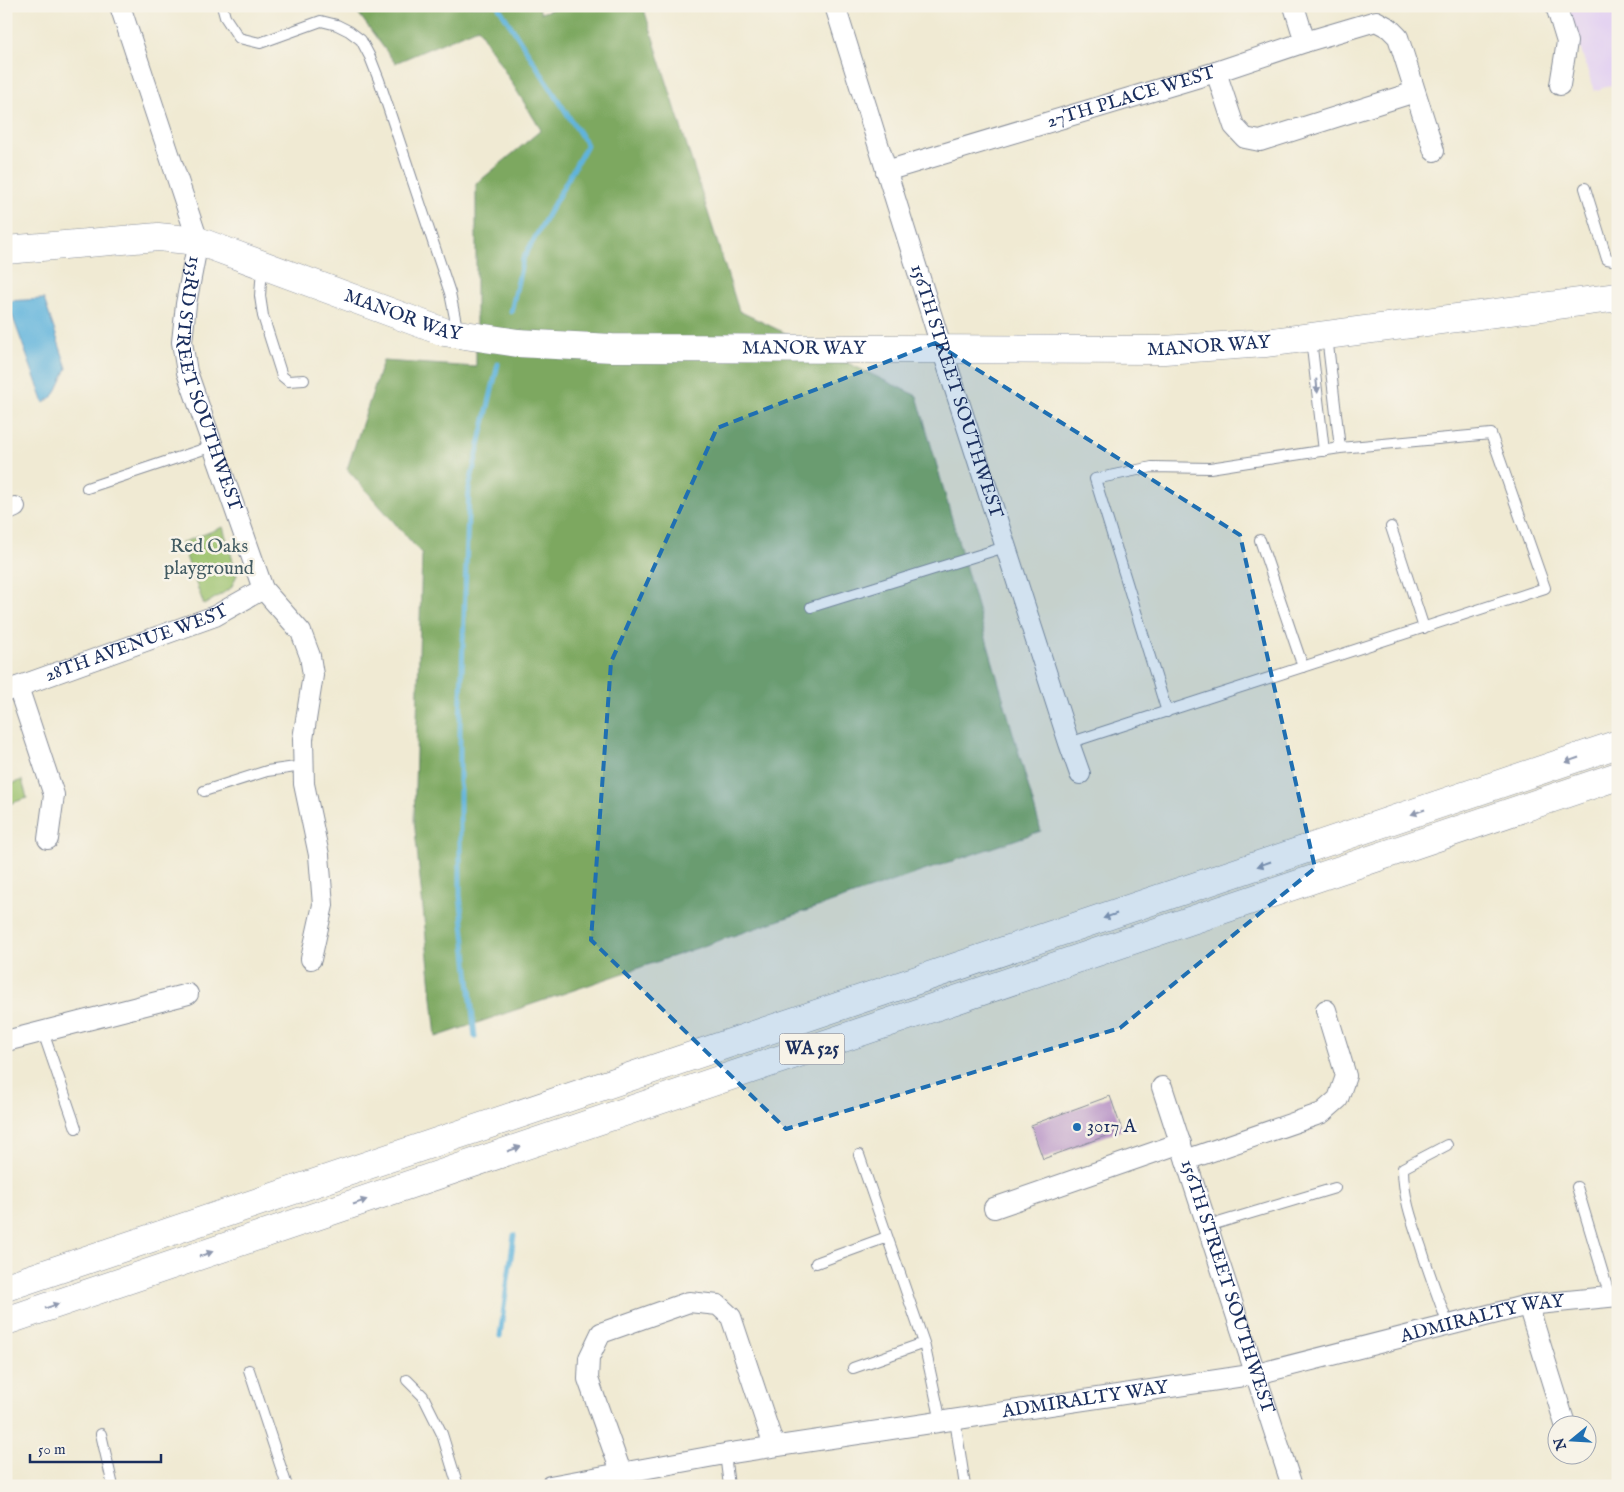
<svg xmlns="http://www.w3.org/2000/svg" width="1624" height="1492" viewBox="0 0 1624 1492" font-family="'IM FELL English',serif">
<rect width="100%" height="100%" fill="#f7f3e8"/>
<filter id="ink" filterUnits="userSpaceOnUse"><feTurbulence type="fractalNoise" baseFrequency=".02" numOctaves="2"/><feDisplacementMap in="SourceGraphic" scale="10" xChannelSelector="R" yChannelSelector="G"/><feConvolveMatrix kernelMatrix="1 2 1 2 8 2 1 2 1" color-interpolation-filters="sRGB"/></filter>
<filter id="wash" filterUnits="userSpaceOnUse"><feTurbulence type="fractalNoise" baseFrequency=".0096" numOctaves="4" result="noise"/><feDisplacementMap in="SourceGraphic" scale="20" xChannelSelector="R" yChannelSelector="G"/><feGaussianBlur stdDeviation="1.12" result="paint"/><feColorMatrix in="noise" values="0 0 0 0 0 0 0 0 0 0 0 0 0 0 0 0 0 1.4 0 .05"/><feComposite in="paint" operator="in"/></filter>
<g filter="url(#wash)">
<rect width="100%" height="100%" fill="#f0ead3"/>
<path fill="#e4d3f1" d="M1567,6H1618V83L1594,91Z"/>
<path fill="#9cc26d" stroke="#5c7866" d="M223,527L237,575L231,588L204,605L181,543Z
M22,780L27,798L9,804L6,795V786Z"/>
<path fill="#7da860" stroke="#4c6c5f" d="M353,6H538L541,13L562,6H643L739,311L917,396L1041,831L436,1037L414,820L422,554L347,469L383,361L476,367V184L541,130L478,28L395,63Z"/>
<path fill="#60b4dc" stroke="#3e729d" d="M44,299L67,368L55,394L44,403L7,301Z"/>
<g fill="none" stroke-linecap="round" stroke-linejoin="round">
<path stroke="#60b4dc" stroke-width="5" d="M498,6L587,145L523,259L511,312
M475,1037L460,895V723L469,488L498,364
M500,1336L514,1235"/>
</g>
<g id="blocks">
<path fill="#b996c7" d="M1110,1096L1122,1130L1043,1159L1031,1125Z"/>
</g>
</g>
<g filter="url(#ink)">
<use href="#blocks" fill-opacity="0" stroke="#868c98" stroke-width="1"/>
<g fill="none" stroke-linecap="round" stroke-linejoin="round">
<defs>
<path id="lane" d="M222,6L225,17L239,38L260,43L321,21L337,25L349,31L361,40L370,57L379,80L450,293L458,333
M1585,188L1607,259L1618,261
M262,267L260,296L263,316L282,376L288,381L304,380
M1327,336L1340,448
M1311,339L1324,451
M87,488L213,446
M1391,527L1424,628
M1260,540L1303,667
M811,607L1005,547
M1069,743L1545,588L1491,434L1340,448L1210,468L1152,467L1095,479L1167,712
M204,791L267,771L303,766
M43,1032L76,1128
M1447,1145L1403,1168C1403,1196 1412,1221 1421,1247C1429,1274 1439,1299 1448,1325
M859,1155L924,1343L941,1422
M1577,1187L1610,1297
M1208,1226L1335,1188
M816,1263L887,1237
M853,1368L924,1343
M249,1370L287,1486
M407,1380L423,1396L442,1434L458,1486
M955,1420L965,1486
M101,1434L113,1486
M725,1454L729,1486"/>
<g id="street">
<path id="s1" d="M120,6L198,241L186,304L182,342L187,372L263,589L301,632L310,656L313,675L303,739L304,784L319,855L323,905L311,959"/>
<path id="s2" d="M835,6L942,349L1069,743L1080,774"/>
<path d="M1294,6L1305,42"/>
<path d="M1556,6L1567,42L1560,85"/>
<path d="M1216,72L1234,126L1245,138L1260,141L1415,92"/>
<path id="s3" d="M886,171L1216,72L1305,42L1376,21L1389,28L1398,37L1434,151"/>
<path d="M6,511L15,507"/>
<path d="M18,687L54,795L48,839"/>
<path id="s4" d="M6,691L215,616L263,589"/>
<path d="M6,1041L188,994"/>
<path id="s5" d="M1162,1087L1292,1486"/>
<path d="M1186,1160L1322,1113L1338,1099L1346,1076L1326,1010"/>
<path d="M994,1208L1181,1143"/>
<path d="M1528,1305L1565,1424"/>
<path d="M621,1472L588,1379L589,1358L601,1333L689,1302L718,1305L731,1317L774,1446"/>
<path id="s6" d="M550,1486L725,1454L1257,1374L1528,1305L1618,1296"/>
</g>
<g id="secondary">
<path id="s7" d="M6,250L158,237L198,241L444,332L518,343L612,348L1164,350L1265,343L1618,297"/>
</g>
<path id="highway" d="M6,1287L1618,744
M6,1321L1618,776"/>
</defs>
<use href="#lane" stroke="#868c98" stroke-width="12"/>
<use href="#street" stroke="#868c98" stroke-width="22"/>
<use href="#secondary" stroke="#868c98" stroke-width="29"/>
<use href="#highway" stroke="#868c98" stroke-width="29"/>
<use href="#lane" stroke="#fff" stroke-width="10"/>
<use href="#street" stroke="#fff" stroke-width="20"/>
<use href="#secondary" stroke="#fff" stroke-width="28"/>
<use href="#highway" stroke="#fff" stroke-width="28"/>
</g>
<defs><path id="oneway-solid" d="M-6-.8H1V-3.2L6.5 0L1 3.2V.8H-6Z" transform="scale(1.25)"/></defs>
<g fill="#8d97ae">
<use href="#oneway-solid" transform="translate(1317 386) rotate(84)"/>
<use href="#oneway-solid" transform="translate(1572 760) rotate(161)"/>
<use href="#oneway-solid" transform="translate(1418 812) rotate(161)"/>
<use href="#oneway-solid" transform="translate(1264 864) rotate(161)"/>
<use href="#oneway-solid" transform="translate(1110 916) rotate(161)"/>
<use href="#oneway-solid" transform="translate(514 1149) rotate(-19)"/>
<use href="#oneway-solid" transform="translate(360 1202) rotate(-19)"/>
<use href="#oneway-solid" transform="translate(206 1254) rotate(-19)"/>
<use href="#oneway-solid" transform="translate(52 1306) rotate(-19)"/>
</g>
</g>
<path fill="#1f6fb2" fill-opacity="0.2" stroke="#1f6fb2" stroke-width="4" stroke-dasharray="10 6" stroke-linejoin="round" d="M935,343L1240,535L1315,868L1120,1028L786,1129L591,940L611,662L717,428Z"/>
<circle fill="#1f6fb2" stroke="#f7f3e8" stroke-width="2" cx="1077" cy="1127" r="5"/>
<g text-anchor="middle" dominant-baseline="central" stroke-width="5" stroke-linejoin="round" paint-order="stroke">
<rect fill="#f7f3e8" stroke="#5d6a87" stroke-width="1" x="779.5" y="1033.5" width="65" height="31" rx="4"/>
<g font-size="18" font-weight="bold" fill="#1b2f5e">
<text x="812" y="1049">WA 525</text>
</g>
<g font-size="19" fill="#1b2f5e" stroke="#f7f3e8">
<text stroke="none"><textPath href="#s3" startOffset="256">27TH PLACE WEST</textPath></text>
<text stroke="none"><textPath href="#s7" startOffset="411">MANOR WAY</textPath></text>
<text stroke="none"><textPath href="#s7" startOffset="1221">MANOR WAY</textPath></text>
<text stroke="none"><textPath href="#s7" startOffset="816">MANOR WAY</textPath></text>
<text stroke="none"><textPath href="#s1" startOffset="395">153RD STREET SOUTHWEST</textPath></text>
<text stroke="none"><textPath href="#s2" startOffset="404">156TH STREET SOUTHWEST</textPath></text>
<text stroke="none"><textPath href="#s4" startOffset="139">28TH AVENUE WEST</textPath></text>
<text stroke="none"><textPath href="#s5" startOffset="210">156TH STREET SOUTHWEST</textPath></text>
<text stroke="none"><textPath href="#s6" startOffset="948">ADMIRALTY WAY</textPath></text>
<text stroke="none"><textPath href="#s6" startOffset="542">ADMIRALTY WAY</textPath></text>
</g>
<g font-size="19" fill="#425b62" stroke="#f7f3e8">
<text x="209" y="547">Red Oaks<tspan x="209" dy="22">playground</tspan></text>
</g>
<g font-size="19" fill="#1b2f5e" stroke="#f7f3e8" text-anchor="start">
<text x="1087" y="1127">3017 A</text>
</g>
</g>
<rect width="1624" height="1492" fill="none" stroke="#f7f3e8" stroke-width="25"/>
<g transform="translate(1572 1440) rotate(252)"><circle r="24" fill="#f7f3e8" stroke="#9fa5b1"/>
<path d="M0-4L9 19L0 12L-9 19Z" fill="#1f6fb2"/>
<text y="-8" font-size="14" font-weight="bold" text-anchor="middle" fill="#1b2f5e">N</text>
</g>
<path d="M30 1454v8h131v-8" fill="none" stroke="#1b2f5e" stroke-width="2.5"/>
<text x="38" y="1454" font-size="15" fill="#1b2f5e" stroke="#f7f3e8" stroke-width="4" paint-order="stroke">50 m</text>
</svg>
